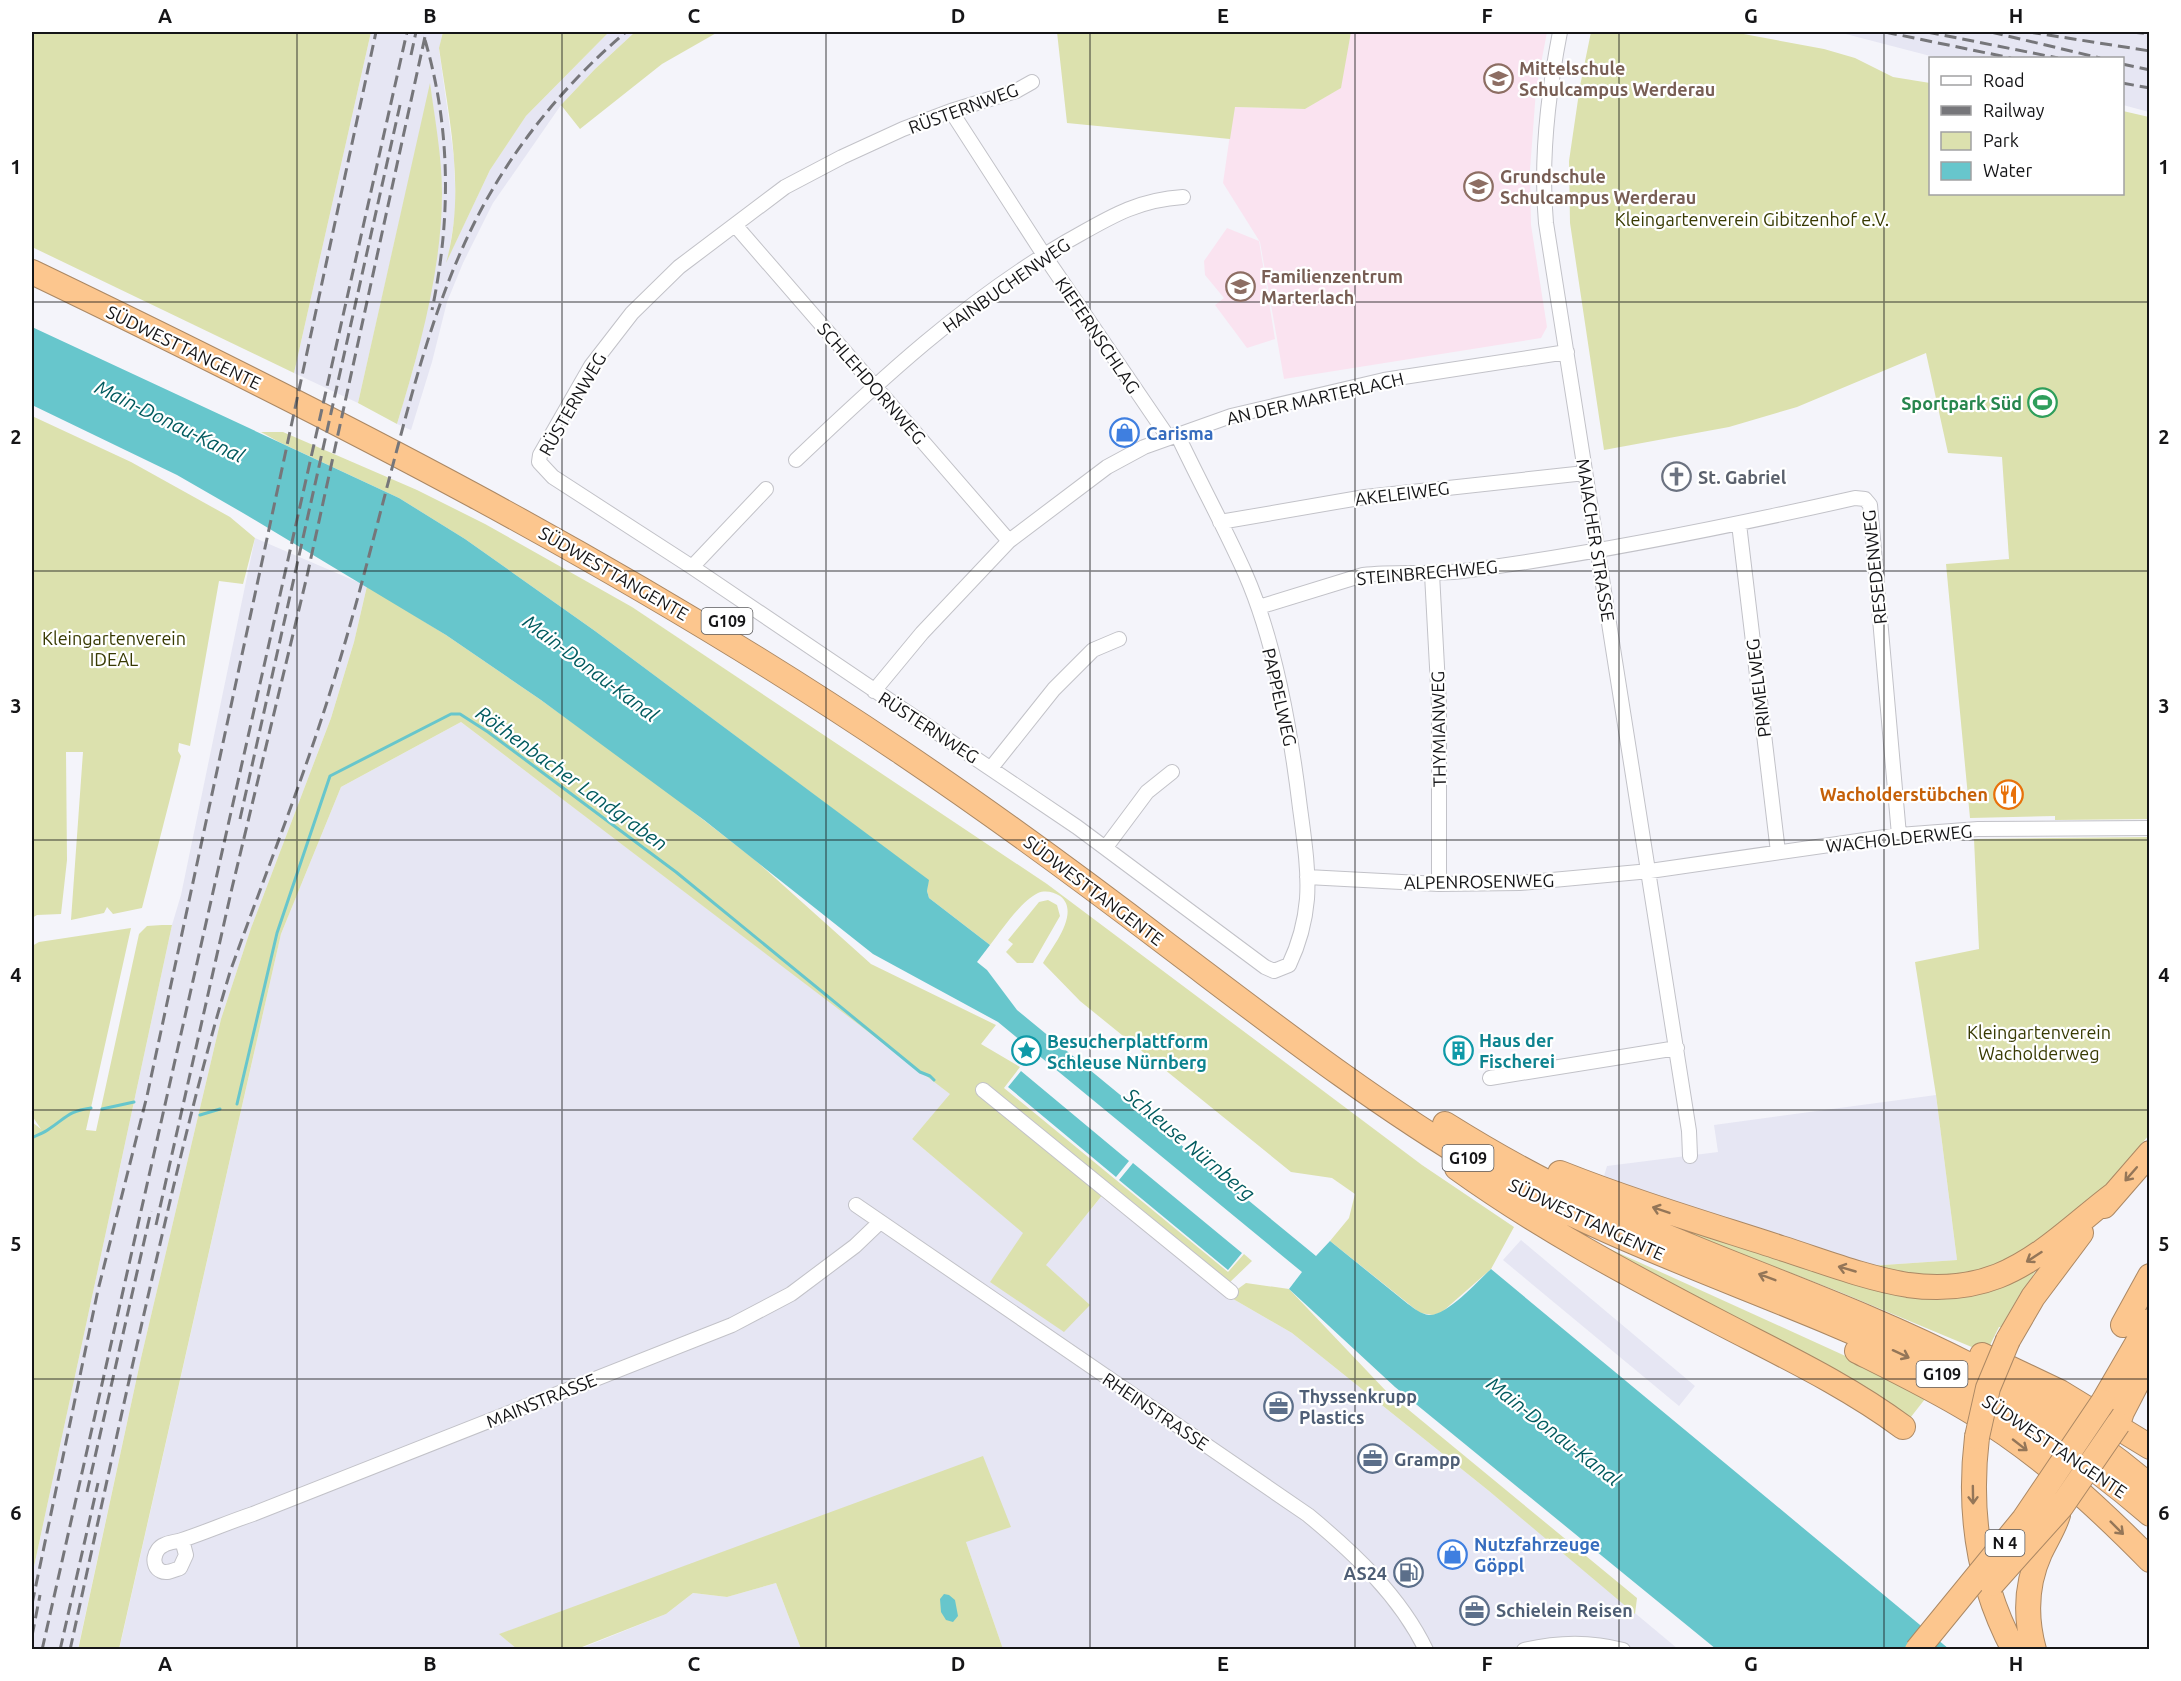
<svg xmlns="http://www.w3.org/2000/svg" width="2181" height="1681" viewBox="0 0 2181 1681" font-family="Ubuntu,sans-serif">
<rect width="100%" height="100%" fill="#f4f4fa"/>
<path fill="#e6e6f3" d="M371,32H443L439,49L454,158L456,209L448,258L490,170L526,116L609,32H635L595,69L561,105L493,203L463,263L447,302L432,362L411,430L397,424L414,366L426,313L439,240L442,193L437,136L430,86L358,403L294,373Z
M1838,32H2149V112L2123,105L2122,58H1938Z
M255,538L367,586L354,642L331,718L251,928L221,1019L141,1358L78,1649L32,1650V1576L172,925L181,895Z
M461,722L951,1094L912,1139L1024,1233L991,1281L1045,1265L1101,1197L1228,1296L1292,1333L1489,1491L1678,1649H1003L966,1542L583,1604L500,1634L517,1649L119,1650L281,934L341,787Z
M1936,1095L1957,1260L1854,1267L1604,1176L1607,1166L1718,1152L1714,1125Z
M1521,1240L1695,1386L1679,1406L1503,1260Z
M776,1583L801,1649L577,1650L666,1614L693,1593L727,1597Z"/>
<path fill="#fae3f0" d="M1351,32H1547L1536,90L1530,170L1531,225L1547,327L1541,338L1284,379L1260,242L1223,183L1234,107L1305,109L1340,88Z
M1227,228L1259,241L1275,339L1247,348L1215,305L1224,298L1205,275L1204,261Z"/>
<path fill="#dce1ae" d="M32,32H371L294,373L32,247Z
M443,32H609L526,116L490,170L446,263C466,192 449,119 439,48Z
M635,32H718L662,64L580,129L561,105L595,69Z
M1057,32H1351L1341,88L1305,109L1235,107L1230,139L1067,123Z
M1591,32H1733L1824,49L1855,58L1893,77L1930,83V194H2122L2123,111L2149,117V819L2055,820V816L1970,818L1946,564L2009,559L2002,457L1948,453L1926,353L1797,407L1729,427L1604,450L1570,223L1569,161L1580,86Z
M430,83C435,120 442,157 442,193C442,269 419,352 397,424L358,403Z
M32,416L131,462L230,517L255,538L243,584L219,581L190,746L179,743L178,751L181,756L142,908L113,914L107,907L104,913L71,920L83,752H66L67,860L61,914L37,915L32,918Z
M261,432H283L417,490L485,524L632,607L1047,884L1422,1165L1514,1227L1491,1269L1442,1312L1433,1315L1420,1313L1330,1241L1349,1218L1355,1194L1332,1178L1291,1172L1080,1001L1043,963C1053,946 1081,912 1060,896C1054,892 1045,890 1038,893C1021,901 1001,931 990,945L929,898L927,891L928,880L595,631L465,539L399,498L279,442Z
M367,586L446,635L541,700L656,783L755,860L871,964L996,1025L981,1044L1020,1067L1004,1088L1228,1272L1244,1254L1252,1261L1228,1284L1108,1188L1046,1265L1090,1305L1064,1332L990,1282L1023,1233L912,1139L950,1094L461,722L341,787L281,934L119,1649L78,1650L141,1358L221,1019L251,928L331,718L354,642Z
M2149,837V1135L2095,1199L2049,1240L1960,1282L1854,1267L1957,1260L1936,1095L1915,962L1979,949L1974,839Z
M1048,900L1057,905L1060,916L1033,963H1017L1006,952L1013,944L1008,940L1039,902Z
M162,925H172L32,1576V1122L41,1129L32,1116V946L39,942L131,928L86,1130L96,1131L139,934L147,926Z
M1616,1205L1887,1285L2042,1262L2020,1294L2001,1327H1999L1986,1353L1840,1292Z
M1553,1219L1610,1249L1852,1359L1925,1399L1907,1422Z
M1246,1283L1289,1289L1387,1392L1637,1598L1635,1614L1489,1491L1292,1333L1228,1296Z
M983,1456L1011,1527L966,1542L1003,1649H801L776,1583L727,1597L693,1593L666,1614L577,1649H517L499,1634Z"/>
<path fill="#67c6cc" d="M32,327L399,498L465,539L595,631L929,880L927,891L929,898L990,945L977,962L987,970L1017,1010L1316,1256L1330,1241L1408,1304C1415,1309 1421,1314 1429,1315C1447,1316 1478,1281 1491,1269L1949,1649H1716L1395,1387L1289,1289L1302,1272L998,1022L873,954L704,820L541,700L446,635L243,513L177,475L32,405Z
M1021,1071L1129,1161L1116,1177L1008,1087Z
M1133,1163L1242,1253L1228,1270L1119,1180Z
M944,1594L949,1595L955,1600L958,1616L953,1622L946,1620L941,1612L940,1599Z"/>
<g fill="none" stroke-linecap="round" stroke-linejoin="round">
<path stroke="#67c6cc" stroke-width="3" d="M237,1104L277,933L330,776L451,714H460L488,732L676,872L920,1072L930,1076L934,1080
M102,1109L134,1102
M200,1115L220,1109
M32,1138C37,1135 44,1133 49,1129C66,1118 68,1111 91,1108"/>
<defs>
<path id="street" d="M1560,32C1548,94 1540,159 1546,223L1689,1131L1690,1156
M1032,82L1016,91L951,111L903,129L842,157L785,187L679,267L632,313L591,366L540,455L539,462L553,477L692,567L1077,827L1265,967L1274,971L1289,965C1299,944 1305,923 1307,899C1309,870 1304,838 1300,808C1291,733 1276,643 1245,573C1224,526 1199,481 1177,434
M951,111L1044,255L1168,437
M735,225L1009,541
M796,460C880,380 965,301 1066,242C1107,219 1135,200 1183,197
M1220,522L1365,497L1585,473
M1739,524L1778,852
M692,567L766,489
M1432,574L1439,704V884
M1259,607L1363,575C1396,571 1429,575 1463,571C1594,554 1726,527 1855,498L1865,499L1870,505L1899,835
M874,691L922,633L1009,541L1107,467L1144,447L1231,416L1384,380L1567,352
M991,768L1054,689L1093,650L1119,639
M1106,847L1147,792L1172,772
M1307,877L1439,884L1520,883L1650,871L1899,835L1978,829L2150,828
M1490,1078L1677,1048
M983,1090L1231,1292
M856,1205L1308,1515C1354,1553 1400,1596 1426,1650
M182,1540L186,1555L180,1568C174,1570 167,1574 161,1571C150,1566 154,1549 164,1545C169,1542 176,1542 182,1540C206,1532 229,1522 253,1514L732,1325L791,1294L855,1246L879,1223
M1524,1650C1557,1642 1590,1641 1623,1650"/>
<path id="highway" d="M32,272C329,415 624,565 898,750C990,812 1080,878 1169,946C1271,1023 1372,1102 1482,1167C1622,1249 1778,1294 1923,1364C2004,1404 2081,1454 2150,1514
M1445,1124C1493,1154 1541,1181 1592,1204C1718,1263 1850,1303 1973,1367C2035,1400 2096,1441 2150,1486
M1457,1168C1539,1227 1627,1274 1717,1321C1780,1354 1845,1384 1903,1427
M1560,1173C1633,1202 1707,1224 1781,1248C1822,1261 1865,1278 1908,1285C1937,1289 1970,1287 1998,1276C2041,1259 2076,1223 2113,1195
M2104,1206L2150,1153
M2123,1325L2150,1276
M2008,1340L2033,1297L2081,1233
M1857,1351C1895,1370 1934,1389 1970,1411C2037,1451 2096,1505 2150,1560
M1982,1355L2060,1392L2150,1447
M2103,1402L2150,1321
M2118,1424L2122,1412L2150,1358
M1977,1437C1968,1512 1978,1583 2014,1650
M2034,1650C2025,1617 2026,1584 2040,1553C2046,1540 2054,1528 2058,1515"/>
</defs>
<use href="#street" stroke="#c2c2c8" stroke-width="16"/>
<use href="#highway" stroke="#ab8864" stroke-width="26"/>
<use href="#street" stroke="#fff" stroke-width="14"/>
<use href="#highway" stroke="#fcc68e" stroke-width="24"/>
<path stroke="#76767a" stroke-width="3" stroke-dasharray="12 6" stroke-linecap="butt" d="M1885,32L2011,58
M1927,32L2058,58
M1991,32L2100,58
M2029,32L2150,51
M2132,32L2150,34
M425,40C451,129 451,220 432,310
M411,55L416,32
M2122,64L2150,70
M2122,83L2150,88
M240,819L400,105
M156,1225L232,888L307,576L426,32
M87,1492L151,1211
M32,1604L98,1290L147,1096L376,32
M32,1636L40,1595
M42,1650L407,32
M60,1650L98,1483
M70,1650C102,1504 133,1359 167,1214C186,1133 206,1052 230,972C267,869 308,768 339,663C361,590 379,516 399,442C420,362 443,281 482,208C518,141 569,80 626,32"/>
<defs>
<path id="highway-bridge" d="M1977,1437L1988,1388L2008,1340
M1992,1584L2061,1507L2118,1424
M1917,1650L2024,1519L2103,1402"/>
</defs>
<use href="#highway-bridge" stroke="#ab8864" stroke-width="26" stroke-linecap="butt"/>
<use href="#highway-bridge" stroke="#fcc68e" stroke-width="24"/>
</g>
<defs><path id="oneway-shaft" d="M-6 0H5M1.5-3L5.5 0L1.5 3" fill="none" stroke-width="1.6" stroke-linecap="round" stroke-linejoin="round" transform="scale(1.5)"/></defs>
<g stroke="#947658">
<use href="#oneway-shaft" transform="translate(2131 1174) rotate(131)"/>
<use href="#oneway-shaft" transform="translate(1661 1210) rotate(-161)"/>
<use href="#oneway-shaft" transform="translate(2034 1257) rotate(147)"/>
<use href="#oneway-shaft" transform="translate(1847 1269) rotate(-164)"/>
<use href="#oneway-shaft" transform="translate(1767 1277) rotate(-159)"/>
<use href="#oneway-shaft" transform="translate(1901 1354) rotate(25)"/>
<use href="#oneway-shaft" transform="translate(2020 1445) rotate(38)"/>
<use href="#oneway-shaft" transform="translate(1973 1495) rotate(89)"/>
<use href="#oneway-shaft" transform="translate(2117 1528) rotate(45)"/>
</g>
<path fill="none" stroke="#151517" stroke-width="1.5" stroke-opacity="0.55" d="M297,32V1650M562,32V1650M826,32V1650M1090,32V1650M1355,32V1650M1619,32V1650M1884,32V1650M32,302H2150M32,571H2150M32,840H2150M32,1110H2150M32,1379H2150"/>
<defs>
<symbol id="school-ring" viewBox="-11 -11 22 22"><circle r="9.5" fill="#fff" stroke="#8d6e63" stroke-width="1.5"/><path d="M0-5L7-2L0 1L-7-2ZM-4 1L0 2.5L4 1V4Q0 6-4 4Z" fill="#8d6e63"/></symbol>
<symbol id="stadium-ring" viewBox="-11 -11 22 22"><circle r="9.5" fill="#fff" stroke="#2e9e5b" stroke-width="1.5"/><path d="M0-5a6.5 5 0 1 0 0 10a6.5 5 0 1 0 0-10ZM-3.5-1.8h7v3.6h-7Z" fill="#2e9e5b"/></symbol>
<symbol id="shop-ring" viewBox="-11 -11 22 22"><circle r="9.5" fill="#fff" stroke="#3f7fe0" stroke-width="1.5"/><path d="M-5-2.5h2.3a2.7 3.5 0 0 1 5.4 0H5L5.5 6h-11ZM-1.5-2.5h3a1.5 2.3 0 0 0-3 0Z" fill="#3f7fe0"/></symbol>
<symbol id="church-ring" viewBox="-11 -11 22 22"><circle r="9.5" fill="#fff" stroke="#6b7280" stroke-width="1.5"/><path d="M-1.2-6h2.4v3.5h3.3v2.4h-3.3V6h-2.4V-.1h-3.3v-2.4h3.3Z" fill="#6b7280"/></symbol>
<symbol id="restaurant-ring" viewBox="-11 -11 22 22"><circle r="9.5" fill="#fff" stroke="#e8710a" stroke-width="1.5"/><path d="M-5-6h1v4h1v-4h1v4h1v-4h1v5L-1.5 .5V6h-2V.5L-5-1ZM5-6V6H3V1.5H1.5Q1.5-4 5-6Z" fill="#e8710a"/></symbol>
<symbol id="building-ring" viewBox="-11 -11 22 22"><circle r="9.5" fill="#fff" stroke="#0f9aa8" stroke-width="1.5"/><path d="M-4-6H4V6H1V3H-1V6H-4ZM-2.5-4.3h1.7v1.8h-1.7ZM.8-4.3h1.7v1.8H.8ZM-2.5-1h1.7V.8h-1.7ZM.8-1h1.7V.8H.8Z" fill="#0f9aa8"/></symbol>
<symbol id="sight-ring" viewBox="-11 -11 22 22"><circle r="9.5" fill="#fff" stroke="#0f9aa8" stroke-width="1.5"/><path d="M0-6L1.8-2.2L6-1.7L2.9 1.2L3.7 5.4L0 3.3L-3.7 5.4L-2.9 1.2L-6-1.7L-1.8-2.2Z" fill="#0f9aa8"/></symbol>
<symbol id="office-ring" viewBox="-11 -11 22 22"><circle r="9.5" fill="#fff" stroke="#5c6f8a" stroke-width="1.5"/><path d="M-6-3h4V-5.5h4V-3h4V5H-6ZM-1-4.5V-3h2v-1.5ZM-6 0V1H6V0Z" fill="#5c6f8a"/></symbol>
<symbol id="fuel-ring" viewBox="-11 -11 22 22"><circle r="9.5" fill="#fff" stroke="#5c6f8a" stroke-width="1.5"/><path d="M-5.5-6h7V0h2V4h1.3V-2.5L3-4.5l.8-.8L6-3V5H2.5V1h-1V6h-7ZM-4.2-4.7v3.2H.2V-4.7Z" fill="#5c6f8a"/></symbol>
</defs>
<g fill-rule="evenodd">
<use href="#school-ring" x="1482" y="62" width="33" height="33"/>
<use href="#school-ring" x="1462" y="170" width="33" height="33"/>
<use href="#school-ring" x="1224" y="270" width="33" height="33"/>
<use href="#stadium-ring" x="2026" y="386" width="33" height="33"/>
<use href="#shop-ring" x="1108" y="416" width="33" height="33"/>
<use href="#church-ring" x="1660" y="460" width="33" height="33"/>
<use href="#restaurant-ring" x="1992" y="778" width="33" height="33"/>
<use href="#building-ring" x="1442" y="1034" width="33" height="33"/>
<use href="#sight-ring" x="1010" y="1034" width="33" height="33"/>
<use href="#office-ring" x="1262" y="1390" width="33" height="33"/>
<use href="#office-ring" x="1356" y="1442" width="33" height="33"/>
<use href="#shop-ring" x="1436" y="1538" width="33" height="33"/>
<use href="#fuel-ring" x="1392" y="1556" width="33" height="33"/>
<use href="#office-ring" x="1458" y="1594" width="33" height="33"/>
</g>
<g text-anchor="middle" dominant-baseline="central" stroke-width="4.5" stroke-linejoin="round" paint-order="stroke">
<g fill="#fff" stroke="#5b5b5d" stroke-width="1.5">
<rect x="701.5" y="608" width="51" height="26" rx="4.5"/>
<rect x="1442.5" y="1145" width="51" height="26" rx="4.5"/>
<rect x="1916.5" y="1361" width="51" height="26" rx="4.5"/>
<rect x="1985.5" y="1530" width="39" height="26" rx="4.5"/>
</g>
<g font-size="16" font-weight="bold" fill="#151517">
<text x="727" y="621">G109</text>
<text x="1468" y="1158">G109</text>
<text x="1942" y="1374">G109</text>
<text x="2005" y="1543">N 4</text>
</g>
<g font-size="18" font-weight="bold" fill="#785e54" stroke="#fff" text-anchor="start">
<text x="1519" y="68">Mittelschule<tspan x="1519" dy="21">Schulcampus Werderau</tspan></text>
<text x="1500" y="176">Grundschule<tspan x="1500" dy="21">Schulcampus Werderau</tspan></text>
<text x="1261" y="276">Familienzentrum<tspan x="1261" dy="21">Marterlach</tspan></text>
</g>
<g font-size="18" fill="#151517" stroke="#fff">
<text transform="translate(963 108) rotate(-20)">RÜSTERNWEG</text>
<text transform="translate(1006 285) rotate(-35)">HAINBUCHENWEG</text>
<text transform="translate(1098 335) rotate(56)">KIEFERNSCHLAG</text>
<text transform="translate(184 347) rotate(26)">SÜDWESTTANGENTE</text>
<text transform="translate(872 383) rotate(49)">SCHLEHDORNWEG</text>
<text transform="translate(1315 398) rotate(-13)">AN DER MARTERLACH</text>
<text transform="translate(572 404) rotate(-60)">RÜSTERNWEG</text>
<text transform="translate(1402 493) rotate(-7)">AKELEIWEG</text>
<text transform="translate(1596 540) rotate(81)">MAIACHER STRASSE</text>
<text transform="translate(1874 567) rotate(-96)">RESEDENWEG</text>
<text transform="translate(1427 572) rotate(-5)">STEINBRECHWEG</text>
<text transform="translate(614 573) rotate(30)">SÜDWESTTANGENTE</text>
<text transform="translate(1758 688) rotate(-97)">PRIMELWEG</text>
<text transform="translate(1280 697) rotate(77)">PAPPELWEG</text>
<text transform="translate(929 727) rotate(33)">RÜSTERNWEG</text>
<text transform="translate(1438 729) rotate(-91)">THYMIANWEG</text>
<text transform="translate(1899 838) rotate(-6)">WACHOLDERWEG</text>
<text transform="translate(1479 881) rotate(-1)">ALPENROSENWEG</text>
<text transform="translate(1094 890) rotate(37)">SÜDWESTTANGENTE</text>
<text transform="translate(1587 1219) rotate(25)">SÜDWESTTANGENTE</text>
<text transform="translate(541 1400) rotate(-22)">MAINSTRASSE</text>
<text transform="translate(1156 1411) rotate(34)">RHEINSTRASSE</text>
<text transform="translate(2055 1446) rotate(34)">SÜDWESTTANGENTE</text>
</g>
<g font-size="18" fill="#383a02" stroke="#fff">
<text x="1752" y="219">Kleingartenverein Gibitzenhof e.V.</text>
<text x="114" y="638">Kleingartenverein<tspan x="114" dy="21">IDEAL</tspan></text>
<text x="2039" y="1032">Kleingartenverein<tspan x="2039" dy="21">Wacholderweg</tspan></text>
</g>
<g font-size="18" font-weight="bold" fill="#27864d" stroke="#fff" text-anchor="end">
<text x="2022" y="403">Sportpark Süd</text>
</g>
<g font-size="18" font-weight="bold" fill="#366cbe" stroke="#fff" text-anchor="start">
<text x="1146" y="433">Carisma</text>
<text x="1474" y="1544">Nutzfahrzeuge<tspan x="1474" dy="21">Göppl</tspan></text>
</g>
<g font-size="18" font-weight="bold" fill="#5b616d" stroke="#fff" text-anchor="start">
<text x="1698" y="477">St. Gabriel</text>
</g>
<g font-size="18" font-weight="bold" fill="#c56008" stroke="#fff" text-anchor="end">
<text x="1988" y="794">Wacholderstübchen</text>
</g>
<g font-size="18" font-weight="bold" fill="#0d838f" stroke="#fff" text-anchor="start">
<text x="1479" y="1040">Haus der<tspan x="1479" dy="21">Fischerei</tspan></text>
<text x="1047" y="1041">Besucherplattform<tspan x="1047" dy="21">Schleuse Nürnberg</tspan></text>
</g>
<g font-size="18" font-weight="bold" fill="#4e5e75" stroke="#fff" text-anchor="start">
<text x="1299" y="1396">Thyssenkrupp<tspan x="1299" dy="21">Plastics</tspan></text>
<text x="1394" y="1459">Grampp</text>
<text x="1387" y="1573" text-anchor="end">AS24</text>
<text x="1496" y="1610">Schielein Reisen</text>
</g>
<g font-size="20" font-style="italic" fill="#005a5e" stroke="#fff">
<text transform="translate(170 421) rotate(26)">Main-Donau-Kanal</text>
<text transform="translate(591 668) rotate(37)">Main-Donau-Kanal</text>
<text transform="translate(572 778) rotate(36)">Röthenbacher Landgraben</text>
<text transform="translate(1190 1144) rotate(40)">Schleuse Nürnberg</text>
<text transform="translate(1554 1431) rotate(38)">Main-Donau-Kanal</text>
</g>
</g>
<rect width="2181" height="1681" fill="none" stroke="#ffffff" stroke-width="66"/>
<rect x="1929" y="57" width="195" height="138" fill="#ffffff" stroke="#a1a1a2" stroke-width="1.5"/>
<rect x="1941" y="76" width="30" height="9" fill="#ffffff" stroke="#a1a1a2" stroke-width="1.5"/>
<text x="1983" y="87" font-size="18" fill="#151517">Road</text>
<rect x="1941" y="106" width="30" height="9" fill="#76767a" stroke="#a1a1a2" stroke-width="1.5"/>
<text x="1983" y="117" font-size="18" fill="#151517">Railway</text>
<rect x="1941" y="132" width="30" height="18" fill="#dce1ae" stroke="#a1a1a2" stroke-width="1.5"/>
<text x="1983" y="147" font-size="18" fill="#151517">Park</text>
<rect x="1941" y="162" width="30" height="18" fill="#67c6cc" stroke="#a1a1a2" stroke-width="1.5"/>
<text x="1983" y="177" font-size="18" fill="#151517">Water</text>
<rect x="33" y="33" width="2115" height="1615" fill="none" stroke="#151517" stroke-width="2"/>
<g font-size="20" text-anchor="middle" font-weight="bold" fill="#151517">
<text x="165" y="23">A</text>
<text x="430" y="23">B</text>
<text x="694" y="23">C</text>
<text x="958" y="23">D</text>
<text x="1223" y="23">E</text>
<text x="1487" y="23">F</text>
<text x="1751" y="23">G</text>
<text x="2016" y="23">H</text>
<text x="16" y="174">1</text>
<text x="2164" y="174">1</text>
<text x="16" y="444">2</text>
<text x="2164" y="444">2</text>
<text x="16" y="713">3</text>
<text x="2164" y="713">3</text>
<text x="16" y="982">4</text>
<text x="2164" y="982">4</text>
<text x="16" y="1251">5</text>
<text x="2164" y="1251">5</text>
<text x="16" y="1520">6</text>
<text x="2164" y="1520">6</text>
<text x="165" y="1671">A</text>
<text x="430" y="1671">B</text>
<text x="694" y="1671">C</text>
<text x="958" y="1671">D</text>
<text x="1223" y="1671">E</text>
<text x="1487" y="1671">F</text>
<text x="1751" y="1671">G</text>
<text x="2016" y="1671">H</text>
</g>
</svg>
